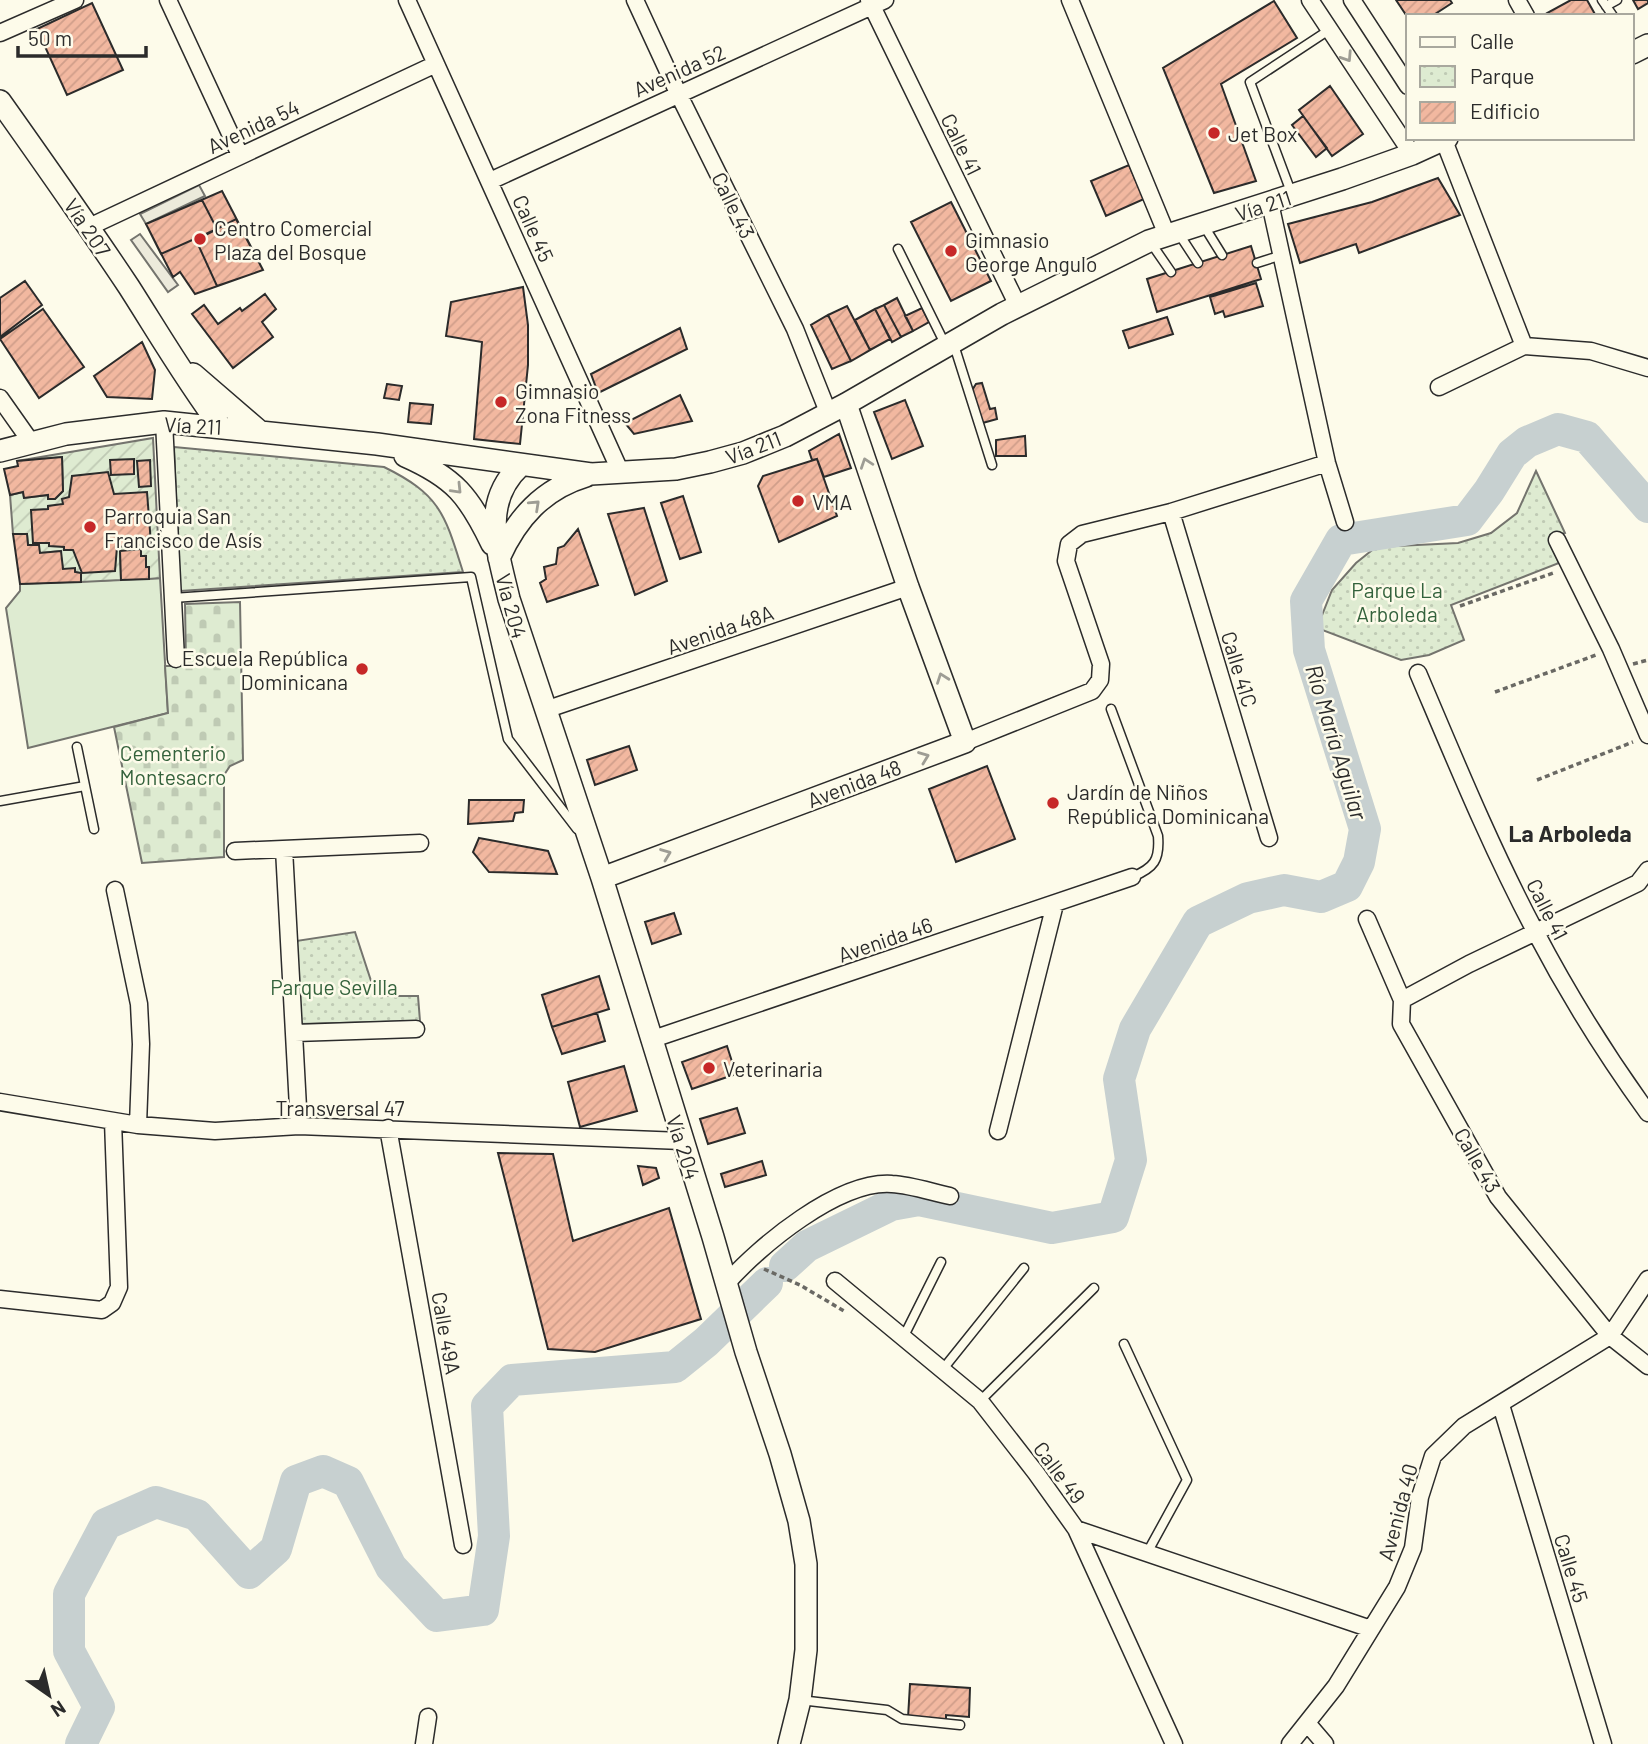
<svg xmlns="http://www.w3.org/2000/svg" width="1648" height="1744" viewBox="0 0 1648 1744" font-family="Barlow,sans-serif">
<defs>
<pattern id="cemetery-stones" width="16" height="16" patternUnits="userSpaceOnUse" patternTransform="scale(1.75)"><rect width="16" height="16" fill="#deebd1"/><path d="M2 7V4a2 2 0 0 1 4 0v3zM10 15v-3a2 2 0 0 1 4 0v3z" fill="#bfcab4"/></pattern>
<pattern id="park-dots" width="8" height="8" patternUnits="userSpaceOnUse" patternTransform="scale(1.75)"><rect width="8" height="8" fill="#deebd1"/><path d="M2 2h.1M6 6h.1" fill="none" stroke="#bfcab4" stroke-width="1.8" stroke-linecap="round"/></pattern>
<pattern id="garden-furrows" width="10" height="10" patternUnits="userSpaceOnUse" patternTransform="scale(1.75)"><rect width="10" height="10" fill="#deebd1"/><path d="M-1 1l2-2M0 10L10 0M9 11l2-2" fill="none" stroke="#bfcab4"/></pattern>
<pattern id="building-hatch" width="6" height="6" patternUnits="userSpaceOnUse" patternTransform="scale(1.75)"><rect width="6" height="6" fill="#f2b8a0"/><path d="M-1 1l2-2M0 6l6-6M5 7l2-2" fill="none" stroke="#d09e8a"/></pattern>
</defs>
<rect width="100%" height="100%" fill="#fdfbea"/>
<path fill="#deebd1" stroke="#74746e" stroke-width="2" d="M160,578L168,713L28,748L6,608L20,591V584Z"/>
<path fill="url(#cemetery-stones)" stroke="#74746e" stroke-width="2" d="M240,602L243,760L230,766L224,775V857L142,863L114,727L168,713L165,666H186L185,604Z"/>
<path fill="url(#park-dots)" stroke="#74746e" stroke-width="2" d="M174,447L384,467C441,495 445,515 463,572L180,591Z
M1536,471L1565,533L1549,541L1559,563L1451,605L1464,640L1429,655L1401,660L1317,628L1332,590L1356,563L1376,547L1458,543L1491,533L1517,513Z
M355,932L376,996H418L420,1021L299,1024L296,941Z"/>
<path fill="url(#garden-furrows)" stroke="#74746e" stroke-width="2" d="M153,438L160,578L149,579V568L146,567V556H141L140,550L120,552L121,580L81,582V573L75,572V569H63L60,551L40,553L28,545L27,534H13L10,495L23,492L24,498L48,495L49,499H55L63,491L62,457L17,461Z"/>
<path fill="#eceadb" stroke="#74746e" stroke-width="2" d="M199,185L205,196L146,224L140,214Z
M140,234L178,285L168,292L131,240Z"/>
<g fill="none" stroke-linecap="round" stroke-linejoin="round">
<path stroke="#c7d0d0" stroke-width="32" d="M785,1266L807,1246L891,1205L919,1200L1052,1228L1113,1217L1131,1160L1119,1079L1135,1029L1198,922L1248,898L1284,890L1321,897L1347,886L1359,862L1365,829L1309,650L1306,601L1341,540L1467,520L1489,491L1512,454L1527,442L1558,429L1587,437L1648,507
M81,1744L99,1707L69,1651V1594L106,1524L156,1502L197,1515L249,1573L276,1549L296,1481L323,1471L348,1482L391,1567L437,1616L483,1610L494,1536L487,1406L512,1380L675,1367L706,1342L767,1283"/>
</g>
<path fill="url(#building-hatch)" stroke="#2b2b2b" stroke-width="2" d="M1396,0H1450L1452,3L1432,16H1408V18Z
M1571,0H1587L1596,16H1549L1547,13Z
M1633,0H1648V3L1638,9Z
M1274,1L1297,38L1221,84L1256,181L1214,193L1163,68Z
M92,3L123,70L67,95L37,29Z
M1330,86L1363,134L1332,156L1299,110Z
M1303,116L1327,148L1316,157L1292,125Z
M1129,165L1144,199L1106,216L1091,181Z
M1438,178L1460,215L1359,253L1356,244L1300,263L1288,224L1372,202Z
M222,191L263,270L195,294L180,272L173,277L146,224Z
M202,200L217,229L161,254L146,224Z
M951,202L991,281L951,301L911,222Z
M236,219L263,270L217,286L196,240Z
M1251,246L1261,279L1157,312L1147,279Z
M25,281L42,305L0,337V298Z
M1256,283L1263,306L1225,317L1223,311L1215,314L1210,297Z
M523,287L528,325V365L520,444L474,439L482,342L446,336L451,302Z
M265,294L276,309L262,322L273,337L233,368L192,314L204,305L218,324L240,308L242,311Z
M897,298L913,331L901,337L884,305Z
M884,305L901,337L892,342L875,309Z
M847,306L870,350L851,361L828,315Z
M922,308L929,322L913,331L905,316Z
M43,309L84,367L39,398L0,339Z
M875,309L890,339L870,350L855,320Z
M828,315L851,361L832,369L811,325Z
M1167,317L1173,334L1129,348L1123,331Z
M680,328L687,349L598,393L591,374Z
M142,342L155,370L152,399L107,397L94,376Z
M982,383L990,409L995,408L997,419L979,424L971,392L976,384Z
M387,384L402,386L399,400L384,398Z
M680,395L692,421L634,434L625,423Z
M905,400L923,446L892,459L874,412Z
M410,403L433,405L431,424L408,422Z
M839,434L851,468L824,477L817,459L812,460L809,451Z
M1025,436L1026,456H996V440Z
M62,457L63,491L55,499H48V495L24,498L23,492L10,495L4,469L18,466L17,461Z
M134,459V474L111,475L110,460Z
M817,459L837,516L779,542L758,486L763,476Z
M150,460L151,486L139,487L137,461Z
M108,472L114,494L147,492L151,544L117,547L115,571L82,573L73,550H64V547L49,546V543H33L31,510L48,509V506L63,504L62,499L69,497L72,476Z
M683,496L701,552L680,559L661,503Z
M644,508L667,581L635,595L608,514Z
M578,529L598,585L547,602L540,583L546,579L544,567L556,564L558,548L564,546Z
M13,534H27L28,545H39L40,553L61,551L63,569L75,568V572L81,573V582L20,584Z
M141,549V556H146V567H149V579L121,580L120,551Z
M629,746L637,770L595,785L587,760Z
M987,766L1015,839L956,862L929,789Z
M469,800H524L523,812L515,813L513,821L468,824Z
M479,838L548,851L557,874L489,872L473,852Z
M674,913L681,934L652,944L645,922Z
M599,976L609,1009L552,1027L542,995Z
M597,1013L605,1041L562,1054L552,1027Z
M727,1046L736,1074L692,1089L682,1062Z
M624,1066L637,1111L580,1127L568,1082Z
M737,1108L745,1133L708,1144L700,1119Z
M498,1153L553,1154L573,1241L669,1208L701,1319L595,1352L548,1349Z
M762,1161L766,1175L725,1187L721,1174Z
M638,1166L656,1168L659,1178L643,1185Z
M910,1684L970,1688L969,1717L946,1715V1721L908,1718Z"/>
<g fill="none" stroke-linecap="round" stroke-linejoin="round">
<defs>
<path id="lane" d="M1602,0L1613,16
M1606,6L1617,0
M1291,192L1250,82L1329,30
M1204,226L1222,255
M1179,234L1198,263
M1151,243L1171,272
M898,249L945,344
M1257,263L1282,255
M954,345L992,465
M173,598L471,577L508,739L577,829
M1111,709L1158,836C1160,860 1154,868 1132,877
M77,747L94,829
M0,801L85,786
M904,1336L941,1262
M1124,1344L1187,1480L1147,1553
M943,1369L1024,1268
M980,1401L1094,1288
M800,1700L887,1710L902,1719L960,1725"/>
<path id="street" d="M168,0L240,155
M407,0L621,473
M635,0L678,93L795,329L828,412
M869,0L1018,306
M1070,0L1167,235
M1310,0L1412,154
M1352,0L1408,86
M1517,0L1526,16
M0,33L75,0
M1443,138L1524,346
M490,181L885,0
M1270,203L1327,463L1345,522
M89,227L436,64
M1439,387L1524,346L1591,351L1648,368
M0,398L31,442
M164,422L176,659
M1171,512L1269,838
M1557,540L1611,649L1648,735
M1418,673C1455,760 1491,848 1535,931C1568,994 1606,1055 1648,1113
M545,710L908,587
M965,742L1092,691L1100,680L1101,664L1066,561L1069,544L1082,534L1171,512L1327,463
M284,849L299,1126
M235,851L420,843
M115,890L139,1004L141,1044L138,1125
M1367,919L1402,1000L1401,1024L1498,1197L1610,1336L1648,1366
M1402,1000L1469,964L1638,883L1648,870
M295,1033L416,1029
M650,1040L1132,877
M0,1102L138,1125L215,1131L299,1126L682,1141
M388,1128L463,1545
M998,1131L1055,904
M835,1281L980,1401L1036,1473L1076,1529L1174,1744
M726,1284C759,1246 839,1180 892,1184C911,1185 931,1192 950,1196
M0,1299L102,1310L112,1303L119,1287L113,1121
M1501,1405L1603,1744
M1076,1529L1371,1629
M1307,1723L1325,1744
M424,1744L428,1717
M1290,1744L1336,1686L1397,1587L1413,1548L1420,1497L1433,1456L1464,1426L1610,1336L1648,1279"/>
<path id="secondary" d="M1632,53L1648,45
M0,101C44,163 87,224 129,287C159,334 187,382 221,427
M193,374L258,430
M0,451L66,434L164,422L377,444L591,474L676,469L710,462L743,453L785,436L846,404L1002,314L1149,241L1342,179L1412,154L1447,138
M405,456C455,478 469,496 492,544
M520,466C480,503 498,552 509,599L602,878L713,1237L746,1352L780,1454L799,1521L806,1564V1650L800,1700L789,1744
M499,558C517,518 543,489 586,476
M602,878L965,742L908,587L846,404"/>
</defs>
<use href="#lane" stroke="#2b2b2b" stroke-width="11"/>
<use href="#street" stroke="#2b2b2b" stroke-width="19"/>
<use href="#secondary" stroke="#2b2b2b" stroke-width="24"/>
<path stroke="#6a6964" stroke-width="3.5" stroke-dasharray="5 3.5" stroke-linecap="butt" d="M1460,606L1556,572
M1633,664L1648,660
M1495,692L1596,655
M1537,780L1633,742
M764,1269L800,1285L844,1311"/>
<use href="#lane" stroke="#fdfbea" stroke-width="8"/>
<use href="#street" stroke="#fdfbea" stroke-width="16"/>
<use href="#secondary" stroke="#fdfbea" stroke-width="21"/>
</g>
<defs><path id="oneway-chevron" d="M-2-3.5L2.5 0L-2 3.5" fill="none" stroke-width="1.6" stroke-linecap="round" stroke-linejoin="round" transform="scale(1.75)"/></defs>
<g stroke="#9e9d94">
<use href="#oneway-chevron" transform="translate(1347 57) rotate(57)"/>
<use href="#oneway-chevron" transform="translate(866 463) rotate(-109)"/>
<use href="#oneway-chevron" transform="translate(457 489) rotate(46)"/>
<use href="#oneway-chevron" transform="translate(535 505) rotate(-43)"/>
<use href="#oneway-chevron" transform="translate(942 678) rotate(-110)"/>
<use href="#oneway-chevron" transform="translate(924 757) rotate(-21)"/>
<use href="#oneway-chevron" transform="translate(666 854) rotate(-21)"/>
</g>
<g fill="#c62828" stroke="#fdfbea" stroke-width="2.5">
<circle cx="1214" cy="133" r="7"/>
<circle cx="200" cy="239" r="7"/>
<circle cx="951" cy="251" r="7"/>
<circle cx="501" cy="402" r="7"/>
<circle cx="798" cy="501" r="7"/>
<circle cx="90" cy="527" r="7"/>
<circle cx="362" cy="669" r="7"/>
<circle cx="1053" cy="803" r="7"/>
<circle cx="709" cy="1068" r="7"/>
</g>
<g text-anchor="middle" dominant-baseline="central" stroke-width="5" stroke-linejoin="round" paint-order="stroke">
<g font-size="21" fill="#2b2b2b" stroke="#fdfbea">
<text transform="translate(679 70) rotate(-24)">Avenida 52</text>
<text transform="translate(253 126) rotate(-25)">Avenida 54</text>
<text transform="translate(962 144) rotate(64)">Calle 41</text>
<text transform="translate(734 205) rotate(64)">Calle 43</text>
<text transform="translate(1263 205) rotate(-18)">Vía 211</text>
<text transform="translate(88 227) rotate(56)">Vía 207</text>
<text transform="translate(534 228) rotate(66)">Calle 45</text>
<text transform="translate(193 425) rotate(3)">Vía 211</text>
<text transform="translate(753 447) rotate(-21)">Vía 211</text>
<text transform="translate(512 606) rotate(75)">Vía 204</text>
<text transform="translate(720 629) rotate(-19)">Avenida 48A</text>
<text transform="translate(1240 669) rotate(73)">Calle 41C</text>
<text transform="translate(854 783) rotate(-21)">Avenida 48</text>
<text transform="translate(1548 909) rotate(63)">Calle 41</text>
<text transform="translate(885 939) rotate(-19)">Avenida 46</text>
<text x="340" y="1107">Transversal 47</text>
<text transform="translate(684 1147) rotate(72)">Vía 204</text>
<text transform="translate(1478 1160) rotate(60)">Calle 43</text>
<text transform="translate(447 1333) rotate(80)">Calle 49A</text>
<text transform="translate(1060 1472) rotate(53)">Calle 49</text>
<text transform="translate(1397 1512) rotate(-75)">Avenida 40</text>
<text transform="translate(1572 1568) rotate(73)">Calle 45</text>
</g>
<g font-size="21" fill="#2b2b2b" stroke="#fdfbea" text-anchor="start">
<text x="1228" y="133">Jet Box</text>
<text x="214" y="227">Centro Comercial<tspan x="214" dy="24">Plaza del Bosque</tspan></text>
<text x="965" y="239">Gimnasio<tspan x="965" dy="24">George Angulo</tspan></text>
<text x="515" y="390">Gimnasio<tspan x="515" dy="24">Zona Fitness</tspan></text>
<text x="812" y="501">VMA</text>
<text x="104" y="515">Parroquia San<tspan x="104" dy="24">Francisco de Asís</tspan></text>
<text x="348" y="657" text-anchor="end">Escuela República<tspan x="348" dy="24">Dominicana</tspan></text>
<text x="1067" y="791">Jardín de Niños<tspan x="1067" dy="24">República Dominicana</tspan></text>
<text x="723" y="1068">Veterinaria</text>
</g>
<g font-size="21" fill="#34623c" stroke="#fdfbea">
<text x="1397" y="589">Parque La<tspan x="1397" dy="24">Arboleda</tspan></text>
<text x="173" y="752">Cementerio<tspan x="173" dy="24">Montesacro</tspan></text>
<text x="334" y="986">Parque Sevilla</text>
</g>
<g font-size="23" font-style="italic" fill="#2b2b2b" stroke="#fdfbea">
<text transform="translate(1337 742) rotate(73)">Río María Aguilar</text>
</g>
<g font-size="23" font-weight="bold" fill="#2b2b2b" stroke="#fdfbea">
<text x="1570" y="833">La Arboleda</text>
</g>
</g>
<rect x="1406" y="14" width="228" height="126" fill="#fdfbea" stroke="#a9a89e" stroke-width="2"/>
<rect x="1420" y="37" width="35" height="10" fill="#fdfbea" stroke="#a9a89e" stroke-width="2"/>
<text x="1470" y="49" font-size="21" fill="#2b2b2b">Calle</text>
<rect x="1420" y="66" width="35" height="21" fill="url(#park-dots)" stroke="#a9a89e" stroke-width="2"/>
<text x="1470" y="84" font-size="21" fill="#2b2b2b">Parque</text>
<rect x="1420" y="102" width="35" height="21" fill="url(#building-hatch)" stroke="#a9a89e" stroke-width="2"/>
<text x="1470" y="119" font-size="21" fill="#2b2b2b">Edificio</text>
<g transform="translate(49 1695) rotate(146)" stroke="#fdfbea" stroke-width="5" paint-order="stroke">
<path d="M0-5L12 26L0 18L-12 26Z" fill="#2b2b2b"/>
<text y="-10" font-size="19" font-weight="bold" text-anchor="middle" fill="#2b2b2b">N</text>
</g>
<path d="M18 46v10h128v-10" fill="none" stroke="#2b2b2b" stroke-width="3.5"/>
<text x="28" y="46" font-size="21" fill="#2b2b2b" stroke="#fdfbea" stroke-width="5" paint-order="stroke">50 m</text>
</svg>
